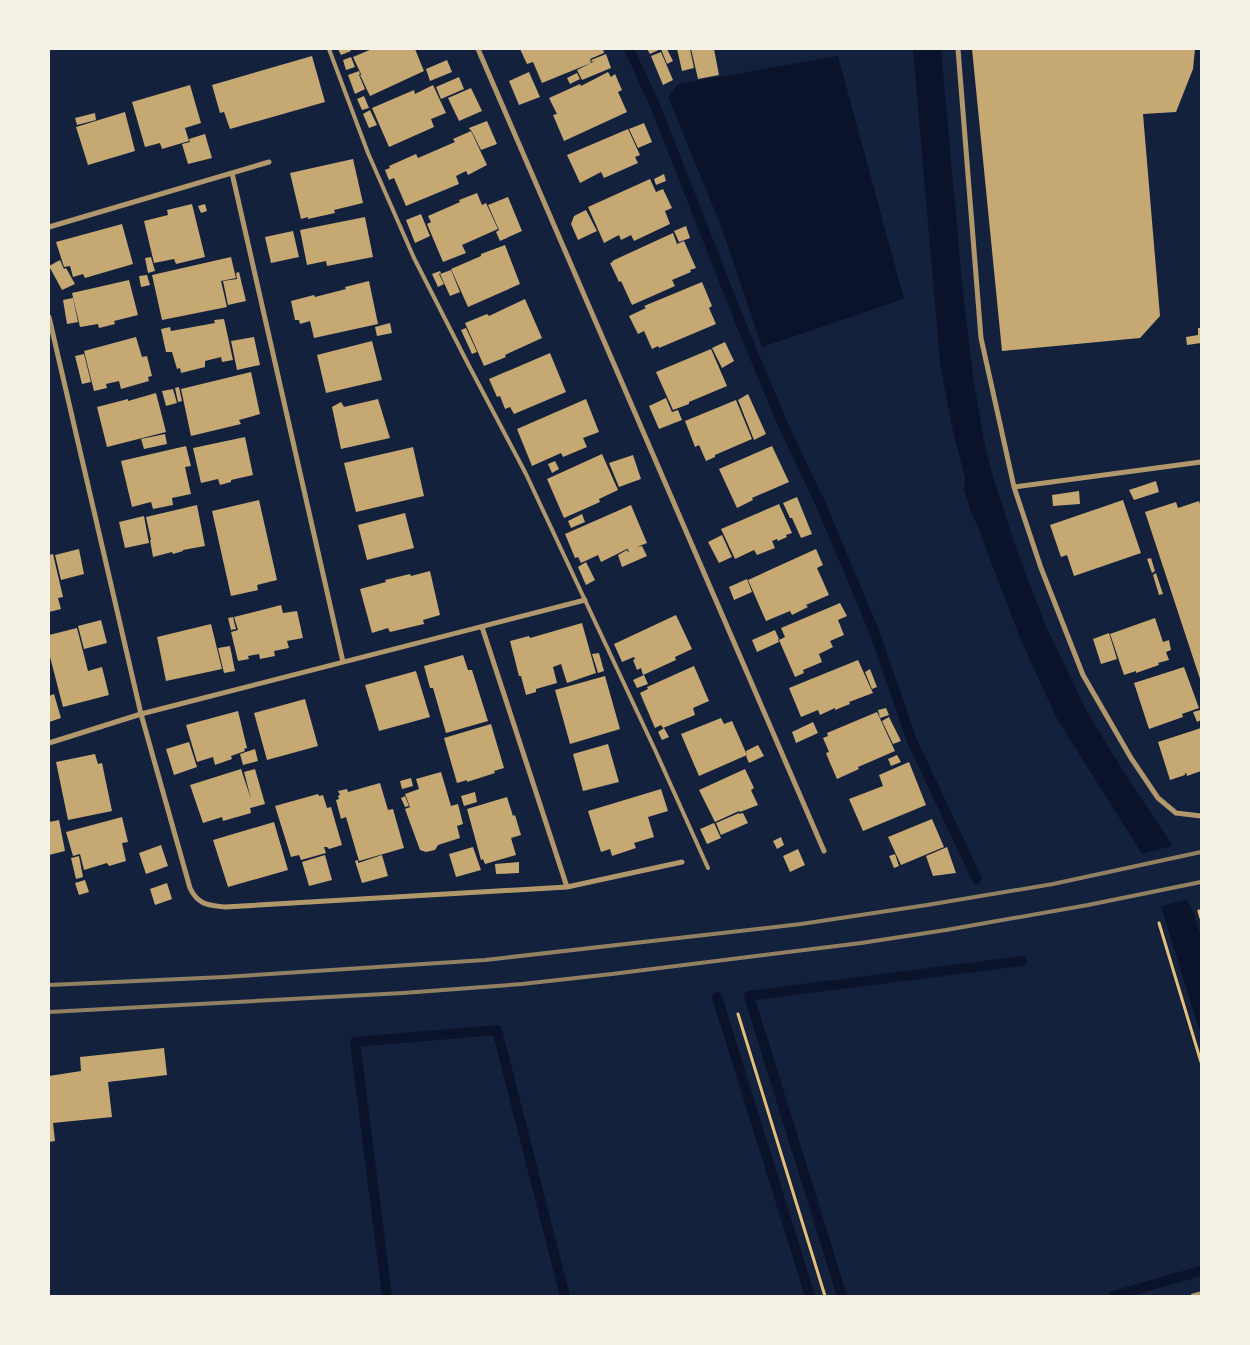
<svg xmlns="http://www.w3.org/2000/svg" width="1250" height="1345" viewBox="0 0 1250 1345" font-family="Barlow,sans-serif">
<rect width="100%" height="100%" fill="#14213d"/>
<path fill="#0b132b" d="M913,49H941L963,293L974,383L985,446L994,480L1016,548L1045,624L1086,710L1125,774L1168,838L1172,846L1142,854L1056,717L1020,638L979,530L971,512L964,489L965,478L952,427L940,363Z
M838,56L904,299L762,347L721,226L668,97L678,84Z
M1187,900L1194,913L1201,938V1035L1161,906Z"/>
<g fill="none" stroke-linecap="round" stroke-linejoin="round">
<path stroke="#0b132b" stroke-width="10" d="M629,49L654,103L745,334L784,427L821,505L874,631L912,741L977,879
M717,997L810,1296
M387,1296L355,1042L497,1030L565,1296
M842,1296L749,996L1022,961
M1113,1296L1201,1271"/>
</g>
<path fill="#c6a872" d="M338,49H350L351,51L341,55Z
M372,49H415L424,71L370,96L360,75L362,74H361L353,57Z
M520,49H603L604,53L590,59L591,63L542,83L533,62L527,64Z
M647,49H667L673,61L667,64L661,49L650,54Z
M677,49H690L694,68L682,71Z
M691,49H714L719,75L698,79Z
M972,49H1195L1193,69L1176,112L1143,114L1160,316L1140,338L1002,351Z
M661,52L673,80L663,85L651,56Z
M606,54L611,68L582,80L577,70L595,61L592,62L591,60Z
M312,56L325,102L230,129L224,112L220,113L212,85Z
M351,57L355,67L346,70L343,60Z
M447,60L452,72L430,81L426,69Z
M359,71L360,74L359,75L365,89L355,94L348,75Z
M529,72L540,97L519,105L509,81Z
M608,72L611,77L615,74L622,90L618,92L627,112L564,141L553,115L557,114L549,98L580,84L581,86Z
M577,73L580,79L570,84L567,78Z
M459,77L464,89L441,99L436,87Z
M190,85L201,123L185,128L189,141L162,149L160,143L145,147L132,102Z
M433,85L446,113L431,119L434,127L389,147L372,108L414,90L415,94Z
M471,88L482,111L459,121L448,98Z
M364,96L369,108L362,110L357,99Z
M370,110L377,125L369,128L363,114Z
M125,112L135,151L88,165L76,127Z
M95,113L96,120L77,125L75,118Z
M487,121L497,144L481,150L471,130H470L469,128Z
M644,123L652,142L638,148L629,129Z
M628,129L640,155L635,157L638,163L604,178L601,172L580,183L567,155Z
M471,131L487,165L468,175L466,171L456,176L459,184L406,206L394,178L389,180L385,170L390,168L389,166L416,154L418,158L455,142L453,139Z
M205,134L212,158L188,164L182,144L190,142L189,139Z
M353,159L363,203L334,210L335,213L308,219V217L301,219L290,173Z
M664,174L666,181L656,185L654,179Z
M650,179L656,192L663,189L672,208L665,211L670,224L634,241L631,235L621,240L619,235L604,243L588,207Z
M477,193L482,205L486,203L498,229L462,245L466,253L443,262L427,224L431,222L428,216L460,202L459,200Z
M508,197L522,231L500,241L496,232L499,230L488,205Z
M192,204L205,257L176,264L174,259L154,263L144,221L168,215L167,210Z
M205,204L207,211L201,213L198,206Z
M586,210L597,231L578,240L571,224L574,216Z
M421,214L430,236L415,243L406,220Z
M365,217L373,257L327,266L326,261L307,265L300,230Z
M122,224L133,264L85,278L83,274L73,277L70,266L64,267L56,242Z
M686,226L690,238L679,242L674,231Z
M293,231L299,257L271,263L265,237Z
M673,233L677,244L684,241L696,268L690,270L691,272L672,280L675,286L632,305L621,281L619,282L610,263L613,262L612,261Z
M505,245L520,284L468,307L451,269L481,256V254Z
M151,257L155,271L148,273L145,258Z
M231,257L236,278L221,281L227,307L162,320L152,275Z
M60,260L64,269L66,268L75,284L62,290L49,266Z
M451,270L460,292L450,296L440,274Z
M440,271L441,273L439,274L444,284L438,287L432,274Z
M239,272L246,301L228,305L223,281L237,279L236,273Z
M147,275L150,285L141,287L139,276Z
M129,280L138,315L114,321L115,324L99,328L98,324L80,327L72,293Z
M369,281L378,324L314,338L310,321L300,324L299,320H295L291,301L314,295L315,297L346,289L345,287Z
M702,282L712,306L709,308L716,324L659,348L658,346L652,349L644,331L638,334L629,316L646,308L644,306Z
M73,298L78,322L67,324L63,300Z
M525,299L542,338L505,355L506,357L484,366L465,323L487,314L489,316Z
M224,319L233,360L222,362L221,357L205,361V367L181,373L180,368L177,369L172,352H166L161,329L170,327L171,331L215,323L214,320Z
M390,323L392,333L377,336L375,327Z
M466,328L477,352L472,354L461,330Z
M1198,328H1201V343L1187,345L1186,337L1198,335Z
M136,337L142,357L147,356L152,376L148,377L149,381L121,389L119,381L106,384L107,388L94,391L84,351Z
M254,337L260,365L237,370L231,341Z
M372,341L382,380L326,393L317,355Z
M725,342L734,361L722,368L712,348Z
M711,349L727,386L689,402V404L673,410L656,372Z
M550,353L566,392L514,414L510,407L505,409L500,396L497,397L489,379Z
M84,354L91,382L82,384L75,356Z
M251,372L260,414L239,420L241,424L191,436L181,389Z
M179,387L182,401L178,402L175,388Z
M173,389L177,403L166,406L162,391Z
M156,393L166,432L107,447L97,407L128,399V401Z
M748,394L766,434L754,440L738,400Z
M666,398L672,412L678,410L682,420L659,429L649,406Z
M378,399L390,438L341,449L332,407L341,402L344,407Z
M586,399L599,432L583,438L587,447L563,457L561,453L532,466L517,429Z
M736,400L752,439L715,455V457L706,461L699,445L695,447L685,421Z
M165,434L167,444L144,449L141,439Z
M245,437L253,475L231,480V482L220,485L218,479L201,483L193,448Z
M186,446L191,466L185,467L191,494L172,498L173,505L153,509L151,502L132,507L121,461Z
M772,446L789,482L752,498L753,500L737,508L719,469Z
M413,447L424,496L356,512L344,463Z
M602,454L618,490L599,499L600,502L564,518L547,479Z
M633,455L641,479L619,487L609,463Z
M555,461L559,469L552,473L548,464Z
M1156,481L1159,492L1134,500L1129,490Z
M1079,491L1080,504L1053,506L1052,495Z
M797,497L812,534L801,538L792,518H790L783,503Z
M259,500L277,580L257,585L258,590L231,596L212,511Z
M1123,500L1141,553L1074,576L1067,555L1061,557L1050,525Z
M1199,501L1201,507V682L1145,512L1176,502L1178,508Z
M779,504L792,533L786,535L787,537L778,541L777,539L772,541L775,548L757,555L754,550L735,559L721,529Z
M197,505L205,546L183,550V551L173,554L172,552L153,557L150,540H151L146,517Z
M631,505L647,543L637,547L642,546L647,556L622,567L618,555L627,550L628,552H629L627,548V549L601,562L598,555L581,563L578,557L575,558L565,534Z
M405,513L414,548L367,560L358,525Z
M582,514L585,522L571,528L568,521Z
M144,516L149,543L125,548L119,522Z
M722,535L732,557L719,563L708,542Z
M79,549L84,574L61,580L55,555Z
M816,549L823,565L817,568L829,595L806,605L808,607L792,615L790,611L766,621L748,580Z
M53,554L63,597L58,598L61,609L49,612V555Z
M1151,558L1155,571L1152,573L1147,559Z
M586,562L595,580L586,585L578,567Z
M430,571L440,615L423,620L424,624L390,632L388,628L372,633L360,589L386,582L385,580L410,574L411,576Z
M1156,573L1163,594L1159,595L1153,575Z
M747,579L752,592L734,600L729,587Z
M840,603L847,616L838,620L844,635L830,641L833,647L819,654L822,662L803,670L804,673L795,677L779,640L785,637L781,628Z
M281,605L283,613L297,611L303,638L287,641L289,648L274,651L275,656L260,659L259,654L248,656L249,659L238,661L231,632L238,630L234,617Z
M676,615L692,649L675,657L676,660L643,675L641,668L637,670L633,660L635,659L634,657L622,662L614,644Z
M233,617L236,629L231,630L228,618Z
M1155,618L1163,642L1169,640L1171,650L1166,652L1169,660L1158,663L1159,665L1136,673V671L1124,675L1110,634Z
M101,620L107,643L84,649L78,626Z
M582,623L596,673L567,683L561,664L553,667L557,683L536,689V692L526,695L521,676H519L510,641L529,636L530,638Z
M211,624L222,669L166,681L157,637Z
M77,628L88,671L102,667L109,695L63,707L49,653V635Z
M775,630L779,639L778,640L779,642L757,652L752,640Z
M1109,633L1117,659L1101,664L1093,639Z
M230,646L235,671L224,673L218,648Z
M599,653L604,671L598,673L592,654Z
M463,655L468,670H472L488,721L446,733L433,688H430L424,666Z
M858,660L873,693L849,702L850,704L835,710V708L820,715L818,710L801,717L789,688Z
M694,666L709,701L693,708L695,715L663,728L661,725L655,728L640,693L648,689L647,687Z
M1184,667L1199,708L1182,714L1183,717L1149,729L1134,683Z
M870,669L877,687L872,689L865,672Z
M416,671L430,717L379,731L365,685Z
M644,675L648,684L637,688L633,680Z
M605,676L620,729L570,744L555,690Z
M54,694L61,718L49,722V696Z
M305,699L318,746L267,760L254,713Z
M886,708L889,715L880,718L878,710Z
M1200,710L1201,720L1197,722L1193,712Z
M238,711L247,748L244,749L245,751L231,756L232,759L215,765L213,757L197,762L186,725Z
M877,712L895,751L858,767L859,769L837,779L830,763L826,753L829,752L823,738L828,736L827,733Z
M889,717L901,741L893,744L882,721Z
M721,718L724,724L732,721L747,755L699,776L681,734Z
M813,722L818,733L796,743L792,732Z
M491,724L504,768L494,771L495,773L467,782V780L457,783L444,738Z
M664,728L669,737L662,740L658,732Z
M1201,728V771L1187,776L1186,773H1185V775L1170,780L1158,742Z
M189,742L197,767L174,775L166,749Z
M608,744L619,782L583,791L573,754Z
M758,745L764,756L749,763L746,756H747L746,751Z
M255,749L258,761L243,765L240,754Z
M95,754L98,764L102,763L112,811L68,820L56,762Z
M897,755L901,762L891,766L888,759Z
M909,762L926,805L863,831L849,799L883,786L879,775Z
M241,769L251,799L244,772L255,769L265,804L250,808L251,813L223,821L222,817L203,823L190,785Z
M745,769L754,788L751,790L758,805L740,812L739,811L715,822L699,790Z
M441,772L451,806L458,804L463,824L457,826L460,838L438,845L435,850L426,852L420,850L405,809L410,807L405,794L419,789L416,779Z
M411,778L413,786L402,789L400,781Z
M380,783L388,810L393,809L404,848L359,861L346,817L341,819L336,800L339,799L338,796L340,795L338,791L347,789L348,792Z
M661,789L668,811L648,817L654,837L634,843L636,848L612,856L610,849L601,852L588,811Z
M475,792L477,802L464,806L461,796Z
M318,794L319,796L323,795L327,808L331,807L342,845L329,849L327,847H324L326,853L301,860L299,855L291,857L275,806Z
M405,796L409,806L405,807L401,798Z
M507,797L513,816L515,815L521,835L511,838L516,855L485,864L483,859L481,860L467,809Z
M739,813V814L743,813L748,823L721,835L716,823Z
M122,817L128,842L122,843L126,861L109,866L107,863L84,870L80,854L73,856L66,832Z
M932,819L944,847L901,865L888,837Z
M59,820L65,851L49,855V822Z
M274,822L288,870L228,887L213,840Z
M714,823L721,838L707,844L700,829Z
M781,837L784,845L777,849L773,841Z
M161,845L168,866L146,874L139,853Z
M473,847L481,870L456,877L449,854Z
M947,847L956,873L933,876L926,856Z
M798,849L805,865L790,872L783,856Z
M895,854L899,866L894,868L889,856Z
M325,855L332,880L309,886L302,862Z
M382,855L388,876L362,883L355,861L358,860V863Z
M79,856L83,877L76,879L71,858Z
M519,862V873L496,874L495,864Z
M85,880L89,892L79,895L75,883Z
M167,883L172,899L155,905L150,889Z
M164,1048L167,1075L108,1082L112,1117L53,1123L55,1141L49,1142V1076L81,1071L80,1057Z"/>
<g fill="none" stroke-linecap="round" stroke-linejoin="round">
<path stroke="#e5c07b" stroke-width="3" d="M1199,911L1201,918
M1159,923L1201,1062
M738,1014L825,1296"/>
<path stroke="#b1986c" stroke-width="4" d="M329,49L368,153L414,258L467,362L526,474L656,752L708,868"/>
<path stroke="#b1986c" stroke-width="5" d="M478,49L824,851
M958,49L981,338L1014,487L1041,568L1083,675L1131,758L1158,798L1176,813L1201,816
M232,173L343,662
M49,227L269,162
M49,317L141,714L585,600
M1014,487L1201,462
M482,627L567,887
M49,743L141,714L190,888C198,905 208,905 225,907L567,887L682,862
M1193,1296L1201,1294"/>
<path stroke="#918062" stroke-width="4" d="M49,985L224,977L485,960L801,924L927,905L1053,884L1201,852
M49,1012L403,993L522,984L612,974L861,943L946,930L1088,905L1201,882"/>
</g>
<rect width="1250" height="1345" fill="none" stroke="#f6f1e7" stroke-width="100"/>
</svg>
